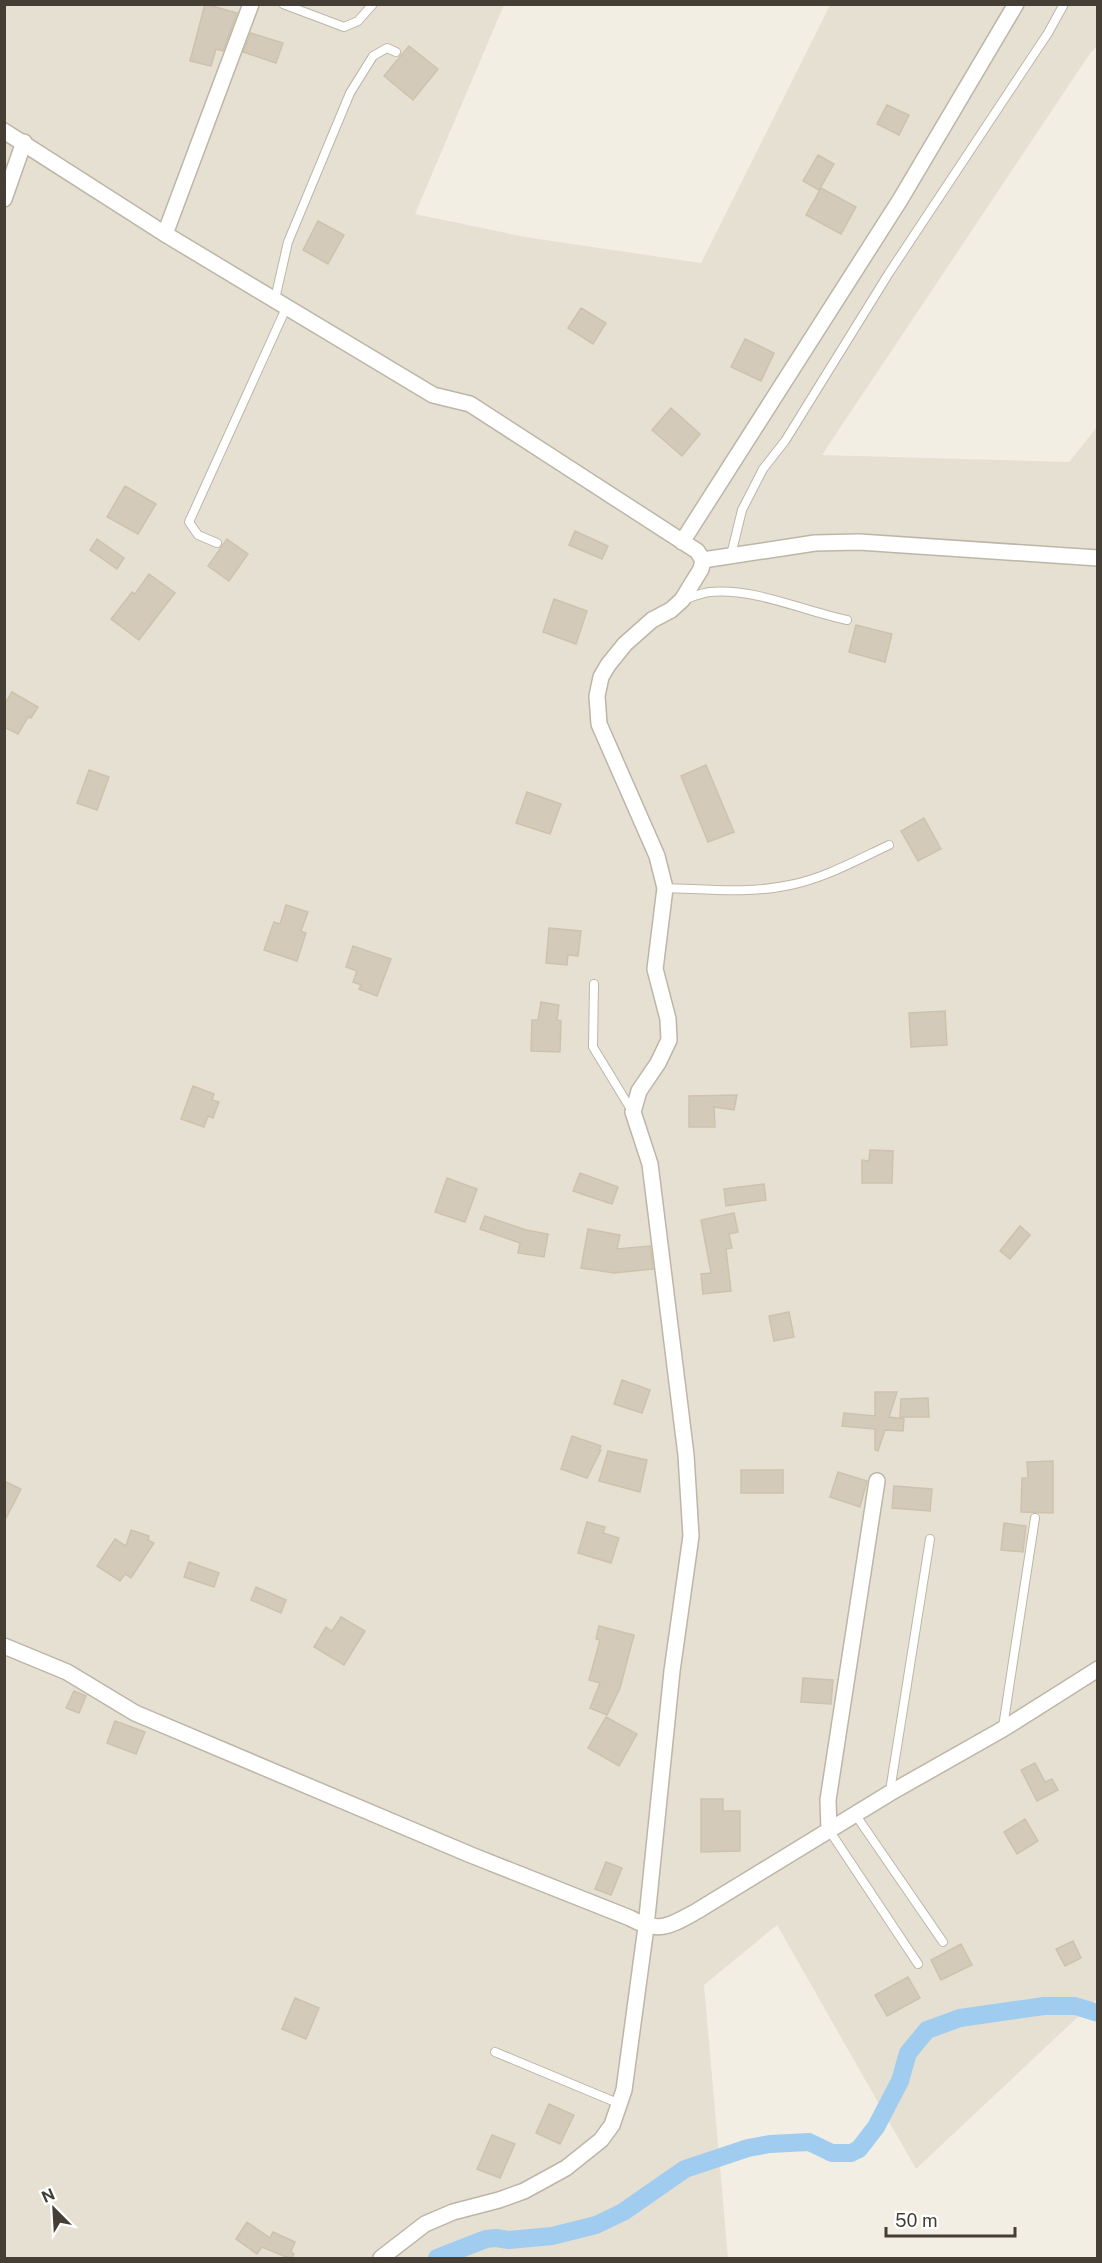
<svg xmlns="http://www.w3.org/2000/svg" width="1102" height="2263" viewBox="0 0 1102 2263" font-family="'Public Sans',sans-serif">
<rect width="100%" height="100%" fill="#f2eee4"/>
<path fill="#e6e0d2" d="M5,5H504L415,214L525,237L701,263L830,5H1097V47L1091,52L822,455L1069,462L1097,427V1999L916,2169L777,1925L704,1985L728,2258H5Z"/>
<g fill="none" stroke-linecap="round" stroke-linejoin="round">
<path stroke="#a0ccef" stroke-width="18" d="M437,2258L486,2239L496,2238L509,2240L552,2236L596,2225L623,2212L685,2169L748,2148L770,2144L809,2142L832,2153H851L859,2149L876,2127L900,2081L908,2053L927,2030L960,2018L1044,2006H1075L1098,2013"/>
</g>
<path fill="#d3caba" stroke="#cec2ad" stroke-width="1.5" d="M205,4L237,13L223,51L216,49L211,66L190,61Z
M251,33L283,43L276,63L243,52Z
M409,46L438,69L413,100L384,76Z
M887,105L909,115L899,135L877,124Z
M818,155L834,164L819,190L803,181Z
M821,188L856,207L841,234L806,215Z
M318,221L344,235L328,264L303,250Z
M581,308L606,323L593,344L568,328Z
M745,339L774,353L761,381L731,367Z
M671,408L700,434L682,456L652,430Z
M125,486L156,504L138,534L107,517Z
M575,531L608,546L602,559L569,545Z
M97,539L124,558L117,569L90,550Z
M227,539L248,554L229,581L208,566Z
M149,574L175,593L139,640L111,619L132,592L135,594Z
M554,599L587,611L576,644L543,632Z
M856,625L892,634L885,662L849,652Z
M12,692L38,707L31,718L28,717L18,734L4,727V705Z
M706,765L734,832L708,842L681,776Z
M89,770L109,777L97,810L77,803Z
M527,792L561,804L550,834L516,823Z
M924,818L941,849L918,861L901,831Z
M286,905L308,912L301,931L306,933L297,961L264,950L274,922L280,924Z
M549,928L581,931L578,956L568,955L567,965L546,963Z
M353,946L391,959L377,996L359,989L361,985L353,982L357,971L346,967Z
M541,1002L559,1005L557,1020L561,1021L560,1052L531,1051L532,1020H538Z
M945,1011L947,1045L911,1047L909,1013Z
M193,1086L214,1094L212,1100L219,1102L213,1118L208,1116L204,1127L181,1119Z
M737,1095L734,1110L714,1107L715,1127H689V1096Z
M870,1150L893,1151L892,1183H862V1160L869,1161Z
M580,1173L618,1187L612,1204L573,1191Z
M447,1178L477,1189L465,1222L435,1212Z
M764,1184L766,1200L726,1206L724,1189Z
M734,1213L738,1232L729,1234L732,1248L726,1249L731,1291L703,1294L701,1274L711,1273L701,1220Z
M485,1216L526,1230L548,1234L544,1257L518,1253L520,1243L480,1229Z
M1020,1226L1030,1235L1010,1259L1000,1251Z
M588,1229L620,1235L617,1249L650,1246L653,1269L614,1273L581,1268Z
M789,1312L794,1337L774,1341L769,1316Z
M622,1380L650,1390L642,1413L614,1404Z
M875,1392H897L889,1417L904,1419L903,1431L885,1430L878,1451L875,1450V1429L842,1426L844,1413L875,1416Z
M928,1398L929,1417H900L901,1399Z
M572,1436L601,1446L599,1450H601L587,1478L561,1469Z
M608,1451L647,1460L640,1492L599,1481Z
M1053,1461V1513L1021,1512L1022,1478H1028L1027,1462Z
M741,1470H783V1493H741Z
M838,1472L867,1481L860,1507L830,1497Z
M4,1481L21,1489L4,1522Z
M894,1486L932,1489L930,1511L892,1508Z
M587,1522L605,1527L603,1533L619,1538L611,1563L578,1553Z
M1004,1523L1026,1526L1023,1552L1001,1550Z
M131,1530L149,1536L148,1540L154,1543L131,1578L125,1574L120,1581L97,1566L115,1539L126,1546Z
M189,1562L219,1573L214,1587L184,1577Z
M256,1587L286,1600L281,1613L251,1600Z
M341,1617L365,1631L344,1665L314,1647L326,1627L332,1631Z
M599,1626L634,1635L620,1688L607,1715L590,1708L600,1683L589,1680L600,1640L596,1639Z
M803,1678L833,1680L831,1704L801,1702Z
M74,1691L86,1696L79,1713L66,1708Z
M606,1717L637,1734L619,1766L588,1748Z
M115,1721L145,1732L136,1754L107,1743Z
M1035,1763L1045,1782L1052,1779L1058,1790L1037,1801L1021,1770Z
M701,1799H723V1811H740V1851L701,1852Z
M1025,1819L1038,1841L1017,1854L1004,1832Z
M606,1862L622,1868L611,1895L595,1889Z
M1073,1941L1081,1958L1065,1966L1056,1949Z
M961,1944L972,1965L941,1980L931,1960Z
M908,1977L920,1998L887,2016L875,1995Z
M295,1998L319,2008L306,2039L282,2029Z
M549,2104L574,2115L560,2144L536,2133Z
M492,2135L515,2144L500,2178L477,2169Z
M247,2222L270,2238L273,2232L295,2242L291,2252L294,2254L291,2259L262,2247L257,2254L236,2239Z"/>
<g fill="none" stroke-linecap="round" stroke-linejoin="round">
<defs>
<path id="lane" d="M283,4L344,27L358,21L373,4
M275,299L288,242L350,93L373,56L387,48L396,52
M217,543L198,535L189,522L287,306
M731,555L742,510L763,469L785,441L889,273L1048,33L1064,4
M683,600C692,597 701,593 710,592C756,588 803,611 847,620
M665,888C706,889 749,894 790,885C825,878 857,860 889,845
M594,984L593,1047L632,1111
M1003,1727L1035,1518
M890,1791L930,1539
M855,1814L943,1942
M829,1830L918,1964
M495,2052L620,2104"/>
<path id="street" d="M4,131L165,234L433,395L470,404L697,551L703,560L701,569L682,600L671,610L652,620L625,644L608,665L601,677L597,696L599,724L657,856L665,888L655,969L668,1019L669,1040L658,1063L639,1091L633,1112L650,1164L686,1455L691,1536L672,1671L646,1927L624,2090L612,2125L601,2140L566,2168L524,2191L499,2200L453,2212L425,2224L381,2258
M4,199L24,142
M165,234L251,4
M682,542L900,200L1016,4
M703,560L815,543L859,542L1098,558
M4,1646L67,1672L135,1713L471,1855L630,1918C659,1934 670,1926 697,1911L890,1793L1003,1729L1098,1669
M829,1830L828,1800L877,1481"/>
</defs>
<use href="#lane" stroke="#bdb6a7" stroke-width="10"/>
<use href="#street" stroke="#bdb6a7" stroke-width="18"/>
<use href="#lane" stroke="#fff" stroke-width="8"/>
<use href="#street" stroke="#fff" stroke-width="15"/>
</g>
<rect width="1102" height="2263" fill="none" stroke="#443e34" stroke-width="12"/>
<g transform="translate(54 2209) rotate(336)" stroke="#ffffff" stroke-width="4.5" paint-order="stroke">
<path d="M0-4.5L10 22L0 15L-10 22Z" fill="#443e34"/>
<text y="-9" font-size="16" font-weight="bold" text-anchor="middle" fill="#443e34">N</text>
</g>
<path d="M886 2227v9h129v-9" fill="none" stroke="#443e34" stroke-width="3"/>
<text x="895" y="2227" font-size="18" fill="#443e34" stroke="#ffffff" stroke-width="4.5" paint-order="stroke">50 m</text>
</svg>
